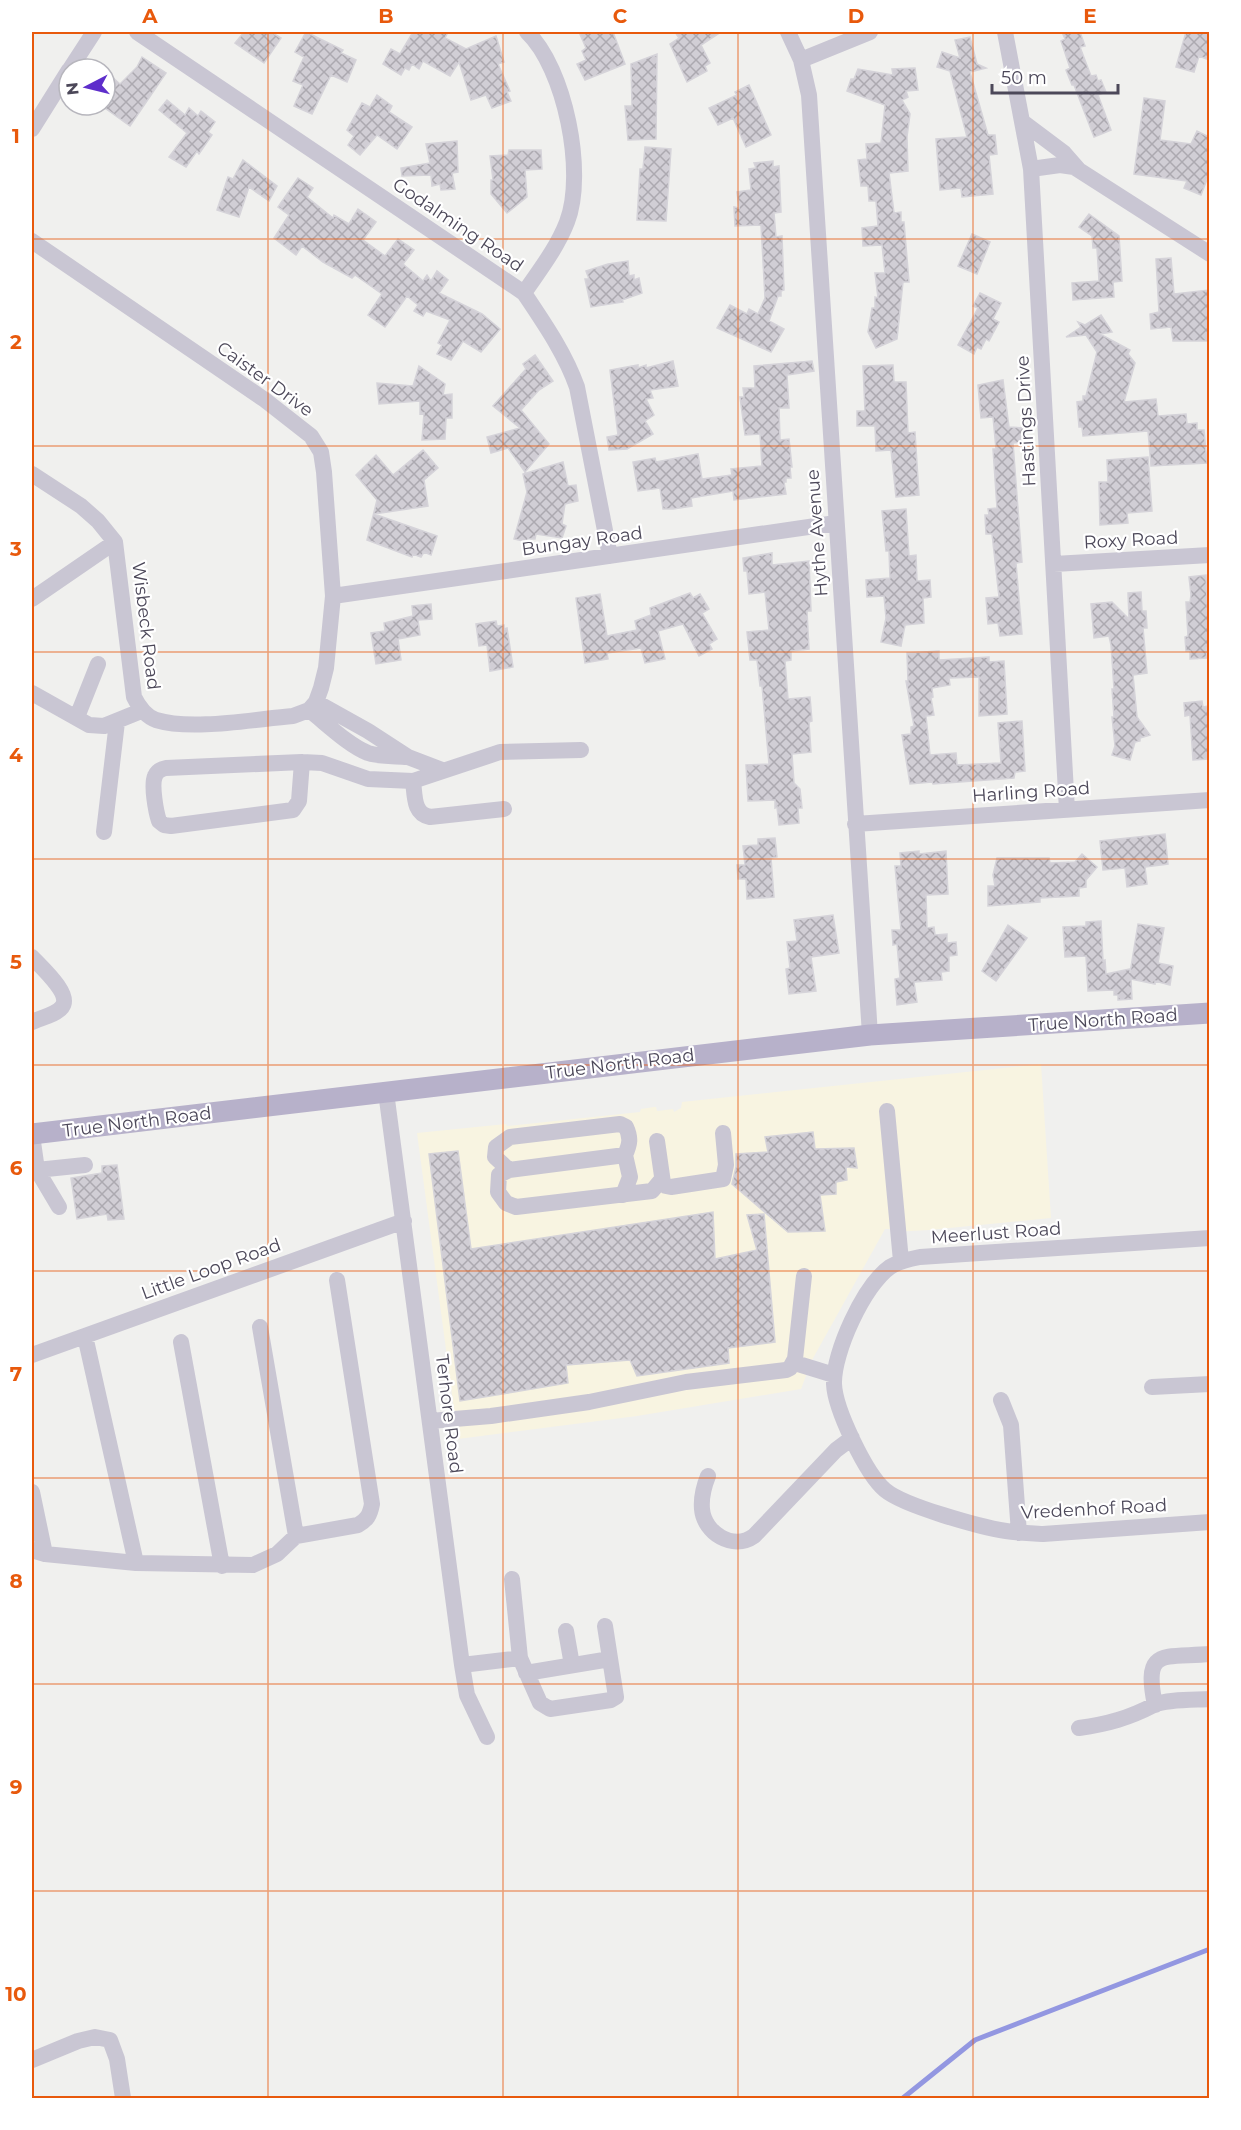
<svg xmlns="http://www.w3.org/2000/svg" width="1241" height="2130" viewBox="0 0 1241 2130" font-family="Montserrat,sans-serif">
<defs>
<pattern id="building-cross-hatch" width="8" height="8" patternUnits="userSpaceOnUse" patternTransform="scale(1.5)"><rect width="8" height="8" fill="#d1ced5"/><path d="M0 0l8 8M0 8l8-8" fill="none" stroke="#aca9b0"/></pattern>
</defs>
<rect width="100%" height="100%" fill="#f0f0ee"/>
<path fill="#f8f4e1" d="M1041,1064L1051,1218L929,1230L893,1232L891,1229H885L812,1360L801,1389L637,1416L458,1439L417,1133L506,1124L507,1126L640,1112L641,1109L654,1107H656L657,1111L673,1109L674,1112L681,1108L682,1102Z"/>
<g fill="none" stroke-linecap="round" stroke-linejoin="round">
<path stroke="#9397e1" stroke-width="5" d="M903,2098L975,2040L1210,1949"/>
</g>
<path fill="url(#building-cross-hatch)" stroke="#d5d3d9" stroke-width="1.5" d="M244,32H271L281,38L264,63L235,43Z
M306,32L343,50L341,53L356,60L347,82L331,75L312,114L294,106L303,85L293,81L304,57L295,52Z
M413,32H448L445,38L466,49L496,36L504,62L498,64L510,91L507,92L511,101L492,108L486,95L471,100L459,62L450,76L423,61L419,69L412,64L409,70L405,68L401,75L383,64L391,49L400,54Z
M579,32H613L625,64L585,80L577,64L586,60L582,51L586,48Z
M675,32H721L701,45L710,63L705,66L707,71L687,82L670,44L679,38Z
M1062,32H1080L1085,46L1080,47L1091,76L1096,75L1098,81L1101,80L1106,92L1098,95L1111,130L1094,137L1074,85H1072L1066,70L1070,68L1061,41L1065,39Z
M1186,32H1209V60L1199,56L1194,72L1176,67Z
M970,37L977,64L986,68L970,72L988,135H995L997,154L989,155L993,194L962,197L961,188L940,190L936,139L967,137L950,71L937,67L942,52L960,58L955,40Z
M657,54L656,139L628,140L625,106H632L631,64Z
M142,57L166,73L130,126L105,108V90L112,77L120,84L137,67Z
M915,68L918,90L906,91L908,97L902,100L910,114L907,137L908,171L889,173L894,213L901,212V222H904L909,282H903L897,339L876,348L868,332L872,308H875V297L878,298L875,273H885L882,245L863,246L862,228L878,226L876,201H869L868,186H861L858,160L867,159L866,144L881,143L885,105L847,91L851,79H854L858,69L893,75L892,69Z
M749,85L771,135L746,147L733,118L718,125L709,108L737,95L735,92Z
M377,95L392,106L389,112L412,127L397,149L377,135L360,155L348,145L354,136L347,130L362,103L370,107Z
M1144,98L1165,101L1160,140L1191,144L1197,131L1209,137V174L1201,195L1184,188L1187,181L1134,174Z
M167,100L185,115L189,108L198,116L201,111L215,122L208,132L212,135L199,154L197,151L186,167L169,157L187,133L159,110Z
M457,141L458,172L452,173L455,189L441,190L440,184L432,186L431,175L402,176L401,168L430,163L426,144Z
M645,147L671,149L666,221L637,220L640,169H643Z
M509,150H541L542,169L525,170L527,197L507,213L491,194V180H493L490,156L508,155Z
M243,160L277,186L269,201L249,187L239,217L217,210L228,177L233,179Z
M773,161V167L779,166L781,212L774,213L776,237L782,236L784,290L781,291V296H778L769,321L784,329L771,352L717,328L730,305L747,314L749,309L758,314L765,298L761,225L735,226L734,207L739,208L737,192L751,190L749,169L756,168L754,163Z
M298,178L313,188L307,197L333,218L334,215L349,224L358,209L376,222L363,240L385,256L398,239L414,250L403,264L423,281L427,275L431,281L437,271L448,280L439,293L482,314L500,329L481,352L463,341L451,360L437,354L442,345L438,343L450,320L426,311L423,316L414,311L418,305L407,296L385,327L368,315L382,294L355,275L352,278L323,262L302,246L296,255L274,238L289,215L278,207Z
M1089,214L1119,236L1122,281L1113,282L1114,297L1073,300L1072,283L1099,281L1097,248H1093L1092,236L1079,227Z
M972,234L990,242L977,274L958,266Z
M1171,258L1174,294L1209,290V341H1173L1171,327L1151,329L1150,314L1159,312L1156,259Z
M628,261L629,276L634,275V280L639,278L642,293L622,300L623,302L591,307L585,279H589L586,271L608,264Z
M980,293L1001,303L993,319L999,322L989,341L986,339L981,349L977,347L974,354L958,345L978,308L973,306Z
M1101,315L1112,332L1100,334L1130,350L1128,354L1135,363L1124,402L1156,399L1158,416L1186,414L1187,424L1197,423V430H1204L1207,463L1151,466L1148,431L1083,436L1082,427H1079L1077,402L1083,401V396H1086L1097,352L1086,335L1066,337L1081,327L1078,322L1085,325Z
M535,355L553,381L539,390L521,410L549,444L525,472L508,448L491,453L487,437L520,428L493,406L526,369L523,364Z
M673,361L678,386L650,390L653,398L646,399L654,415L645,421L653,434L627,449L609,450L607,437L618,435L610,370L638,365V368L646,365V368Z
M812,361L814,371L787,375L789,408H779L780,440L789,439L792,467H790L791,478H786V482H784L786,494L734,500L733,491L691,498L692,506L673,509H663L660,488L638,491L633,462L655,458L656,462L698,454L702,479L732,475L731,469L762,466L760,434L745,435L740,397H744L743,388H755L754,366Z
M893,365L894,382H906L908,433L915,432L919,495L896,497L891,450L876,451L875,426H857V411H865L863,366Z
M419,366L445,384L443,395L452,394V418H446L445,439L422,440L424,413L420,414V401L379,404L377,383L413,386Z
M1003,380L1009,427L1025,428L1026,442L1013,443L1022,562L1016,563L1022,634L1000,636L998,623L988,624L986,598L999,597L992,534H986L985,515H989L988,509L997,508L993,449H996L993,417L981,418L978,385Z
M423,450L438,468L424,480L428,506L374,514L437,536L431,555L424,552L421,557L413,554L412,557L367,540L377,500L356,475L376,455L393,475Z
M1148,457L1152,511L1127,513L1128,523L1100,525L1099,482H1108L1107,460Z
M563,462L568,486L576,485L578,501L565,504L562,524L566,526L562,538L536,534L535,539H528V542L514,539L527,492L523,474Z
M906,509L909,556L916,555L917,581L930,580L931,597L923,598L924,623L905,625L901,646L881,642L886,618L884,596L867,597L866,580L890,578L889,551H886L882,511Z
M772,553V565L809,561L811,611H807L809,649L791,651V660L785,661L788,699L810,697L812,721L809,722L811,752L792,754L794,783L800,789L802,808H798L799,823L779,825L777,807L775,808V800L748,801L746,765L769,764L762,686H760L757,660H750L747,632L769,630L765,592L749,594L747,571H744L743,558Z
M1206,575L1209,648H1206L1207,658L1190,659V651H1186L1185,637L1188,636L1186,602H1190L1191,595L1189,577Z
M1141,592L1142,611H1146L1147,628H1143L1147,673L1133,675L1137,717L1150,735L1140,738V741L1135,742L1130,760L1112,755L1115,746L1112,717H1114L1112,689H1114L1111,645L1109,636L1094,638L1091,604L1112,602L1129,619L1128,593Z
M690,593L693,598L700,594L709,609L702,613L717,639L709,644L712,649L699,656L683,624L658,631L665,659L645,663L641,648L607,653L608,659L585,663L576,598L600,594L607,636L637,630L635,621L651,615L650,608Z
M431,604L432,619L418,620L420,635L398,639L401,660L376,664L371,633L385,631L384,623L413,616L412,606Z
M496,621L497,626L504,625V629L507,628L513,667L490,671L487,645L479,646L476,624Z
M939,651V660L989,657V662L1004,661L1007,714L979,716V677L949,678L950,685L932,688L933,697L931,698L934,715L926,716L930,755L956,753L957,765L1001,763L998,723L1022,721L1025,771L1015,772L1014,778L933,784L932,782L910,784L902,735L911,734V727L914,726L906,681H908L907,653Z
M1202,701L1203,707L1209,706V759L1193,760L1190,715L1185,716L1184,703Z
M1165,834L1168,864L1145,867L1147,884L1127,887L1125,868L1103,870L1100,841Z
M775,838L777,857L771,858L774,897L747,899L746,879H738L737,865H745L743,846L758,845V839Z
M919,851V854L946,851L948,894L926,895L927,928L934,927L935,935L947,934V943L956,942L957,955L949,956V971L941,972L942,980L914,982L917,1002L897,1005L895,979L900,978L897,944L893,945L892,930H901L895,866H901L900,853Z
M1082,854L1097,867L1086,880V887L1079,888V896L1040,898V902L988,906V886H995L993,875L997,858H1049L1050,863L1075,862Z
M833,915L839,953L811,957L816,991L789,994L786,969L790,968L787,942L797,941L794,920Z
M1101,921L1103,961L1105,960L1106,974L1130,969V973L1138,924L1164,928L1158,963L1173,966L1170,985L1155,981V984L1131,979L1132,999L1118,1000V995H1114V990L1088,991L1086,956L1065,957L1063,927L1086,926V922Z
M1008,925L1027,938L996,981L982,971Z
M813,1132L815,1149L854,1148L857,1168L846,1167L847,1180L836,1182V1194L820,1195L825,1231L788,1232L732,1184L736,1167V1154L768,1152L765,1137Z
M458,1151L471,1249L713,1212L715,1259L757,1250L747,1215L764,1214L775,1342L728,1348L729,1363L637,1376L630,1360L566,1365L568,1383L460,1401L429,1154Z
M117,1165L124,1219L108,1220L107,1214L77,1219L71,1178L102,1173V1166Z"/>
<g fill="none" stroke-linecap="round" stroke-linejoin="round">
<path stroke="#c9c6d3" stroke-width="16" d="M137,32L524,293C544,323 565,353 577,387L610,556
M788,32L801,60L809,95L870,1035
M1005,32L1031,169L1067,810
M801,60L870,32
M70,69L94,32
M1024,123L1064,153L1078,169
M32,129L69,70
M1031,169L1060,165L1074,167L1210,254
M32,241L265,400L311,436L321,452L324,472L333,596L326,668L321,688L316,702L309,710L293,716C255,719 192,731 156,720C145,716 139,707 134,697L115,542L98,521L81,506L32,474
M524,293C539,271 557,248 567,222C586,173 565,68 527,32
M1054,564L1210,555
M333,596L836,523
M32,599L115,542
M32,693L89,725L104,726L141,711
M316,702L368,731L408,757L442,770
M309,710C326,723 348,745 368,753C380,757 394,756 407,757
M77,717L98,664
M302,762L299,801L293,810L171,826L164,825L159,821C156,812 151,785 155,776C157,771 161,769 166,768L302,762L322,763L368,779L413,781L500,752L581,750
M413,781C415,795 413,814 430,817L504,809
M855,824L1210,800
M104,832L117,722
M32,957C41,967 72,994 62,1007C56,1015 40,1018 32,1022
M386,1092L462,1665L467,1695L487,1737
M887,1111L901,1261
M32,1135L37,1170L59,1207
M657,1141L663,1183L666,1186L671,1187L723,1179L726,1165L723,1133
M37,1170L85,1165
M509,1170L495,1157L496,1147L510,1137L620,1124L626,1127C631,1138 630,1144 625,1155
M623,1195L630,1177L625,1155L509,1170L499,1175L498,1192L506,1203L516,1207L652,1191L662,1179
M1210,1238L920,1257C910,1259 899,1261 890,1267C864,1285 833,1353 834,1384C835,1409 866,1474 885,1490C904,1506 980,1527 1006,1531C1018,1533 1031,1533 1043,1534L1210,1522
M260,1327L296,1536
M85,1336L136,1563
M181,1342L222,1566
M32,1355L404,1221
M795,1363L834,1375
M1152,1387L1210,1384
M1001,1400L1011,1425L1019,1533
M430,1421L491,1416L589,1402L686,1382L786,1370L790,1368L795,1359L804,1276
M708,1476C704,1486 701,1498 702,1509C704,1533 733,1551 754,1536L836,1450L852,1438
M32,1492L45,1554
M32,1550L45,1554L136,1563L253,1565L277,1554L296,1536L358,1525C367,1520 370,1515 372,1504L337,1280
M512,1579L520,1658L540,1703L550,1709L611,1700L616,1697L605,1626
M566,1631L572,1665
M462,1665L520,1658
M526,1673L610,1659
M1155,1705C1143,1647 1163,1658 1210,1654
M1079,1728C1108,1724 1129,1718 1154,1705C1167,1699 1195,1700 1210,1699
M32,2060L78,2041L95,2037L110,2040L117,2059L123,2098"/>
<path stroke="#b7b1ca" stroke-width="21" d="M32,1134L870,1035L1210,1013"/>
</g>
<path fill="none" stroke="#e8590c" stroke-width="1.5" stroke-opacity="0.55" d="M268,32V2098M503,32V2098M738,32V2098M973,32V2098M32,239H1210M32,446H1210M32,652H1210M32,859H1210M32,1065H1210M32,1271H1210M32,1478H1210M32,1684H1210M32,1891H1210"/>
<g text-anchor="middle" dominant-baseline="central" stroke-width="4.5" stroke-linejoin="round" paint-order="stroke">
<g font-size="18" fill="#4c4859" stroke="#fff">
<text transform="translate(458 225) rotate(34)">Godalming Road</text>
<text transform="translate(265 379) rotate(36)">Caister Drive</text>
<text transform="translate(1026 421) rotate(-93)">Hastings Drive</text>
<text transform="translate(817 533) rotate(-94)">Hythe Avenue</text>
<text transform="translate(1131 540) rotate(-3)">Roxy Road</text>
<text transform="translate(582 541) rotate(-8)">Bungay Road</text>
<text transform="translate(146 626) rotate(83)">Wisbeck Road</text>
<text transform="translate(1031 792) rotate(-4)">Harling Road</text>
<text transform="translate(1103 1020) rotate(-4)">True North Road</text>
<text transform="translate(620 1064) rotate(-7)">True North Road</text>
<text transform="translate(137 1122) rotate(-7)">True North Road</text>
<text transform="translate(996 1233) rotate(-4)">Meerlust Road</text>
<text transform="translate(211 1269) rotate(-20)">Little Loop Road</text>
<text transform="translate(449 1414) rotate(83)">Terhore Road</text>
<text transform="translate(1094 1509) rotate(-3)">Vredenhof Road</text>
</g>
</g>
<rect width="1241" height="2130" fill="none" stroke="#ffffff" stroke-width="66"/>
<g transform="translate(87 87) rotate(263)"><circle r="28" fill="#ffffff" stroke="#b7b6bd" stroke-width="1.5"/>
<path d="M0-4.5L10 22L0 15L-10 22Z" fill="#5e2ecb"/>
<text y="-9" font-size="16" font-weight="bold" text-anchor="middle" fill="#4c4859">N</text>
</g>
<path d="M992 84v9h126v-9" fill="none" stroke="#4c4859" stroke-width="3"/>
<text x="1001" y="84" font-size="18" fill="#4c4859" stroke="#ffffff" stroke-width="4.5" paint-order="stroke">50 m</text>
<rect x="33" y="33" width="1175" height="2064" fill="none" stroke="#e8590c" stroke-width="2"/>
<g font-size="20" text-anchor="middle" font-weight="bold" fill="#e8590c">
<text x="150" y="23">A</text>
<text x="386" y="23">B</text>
<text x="620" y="23">C</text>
<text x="856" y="23">D</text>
<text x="1090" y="23">E</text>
<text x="16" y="143">1</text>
<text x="16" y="349">2</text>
<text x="16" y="556">3</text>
<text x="16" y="762">4</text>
<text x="16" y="969">5</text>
<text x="16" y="1175">6</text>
<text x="16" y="1381">7</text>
<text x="16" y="1588">8</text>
<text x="16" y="1794">9</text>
<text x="16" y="2001">10</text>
</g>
</svg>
